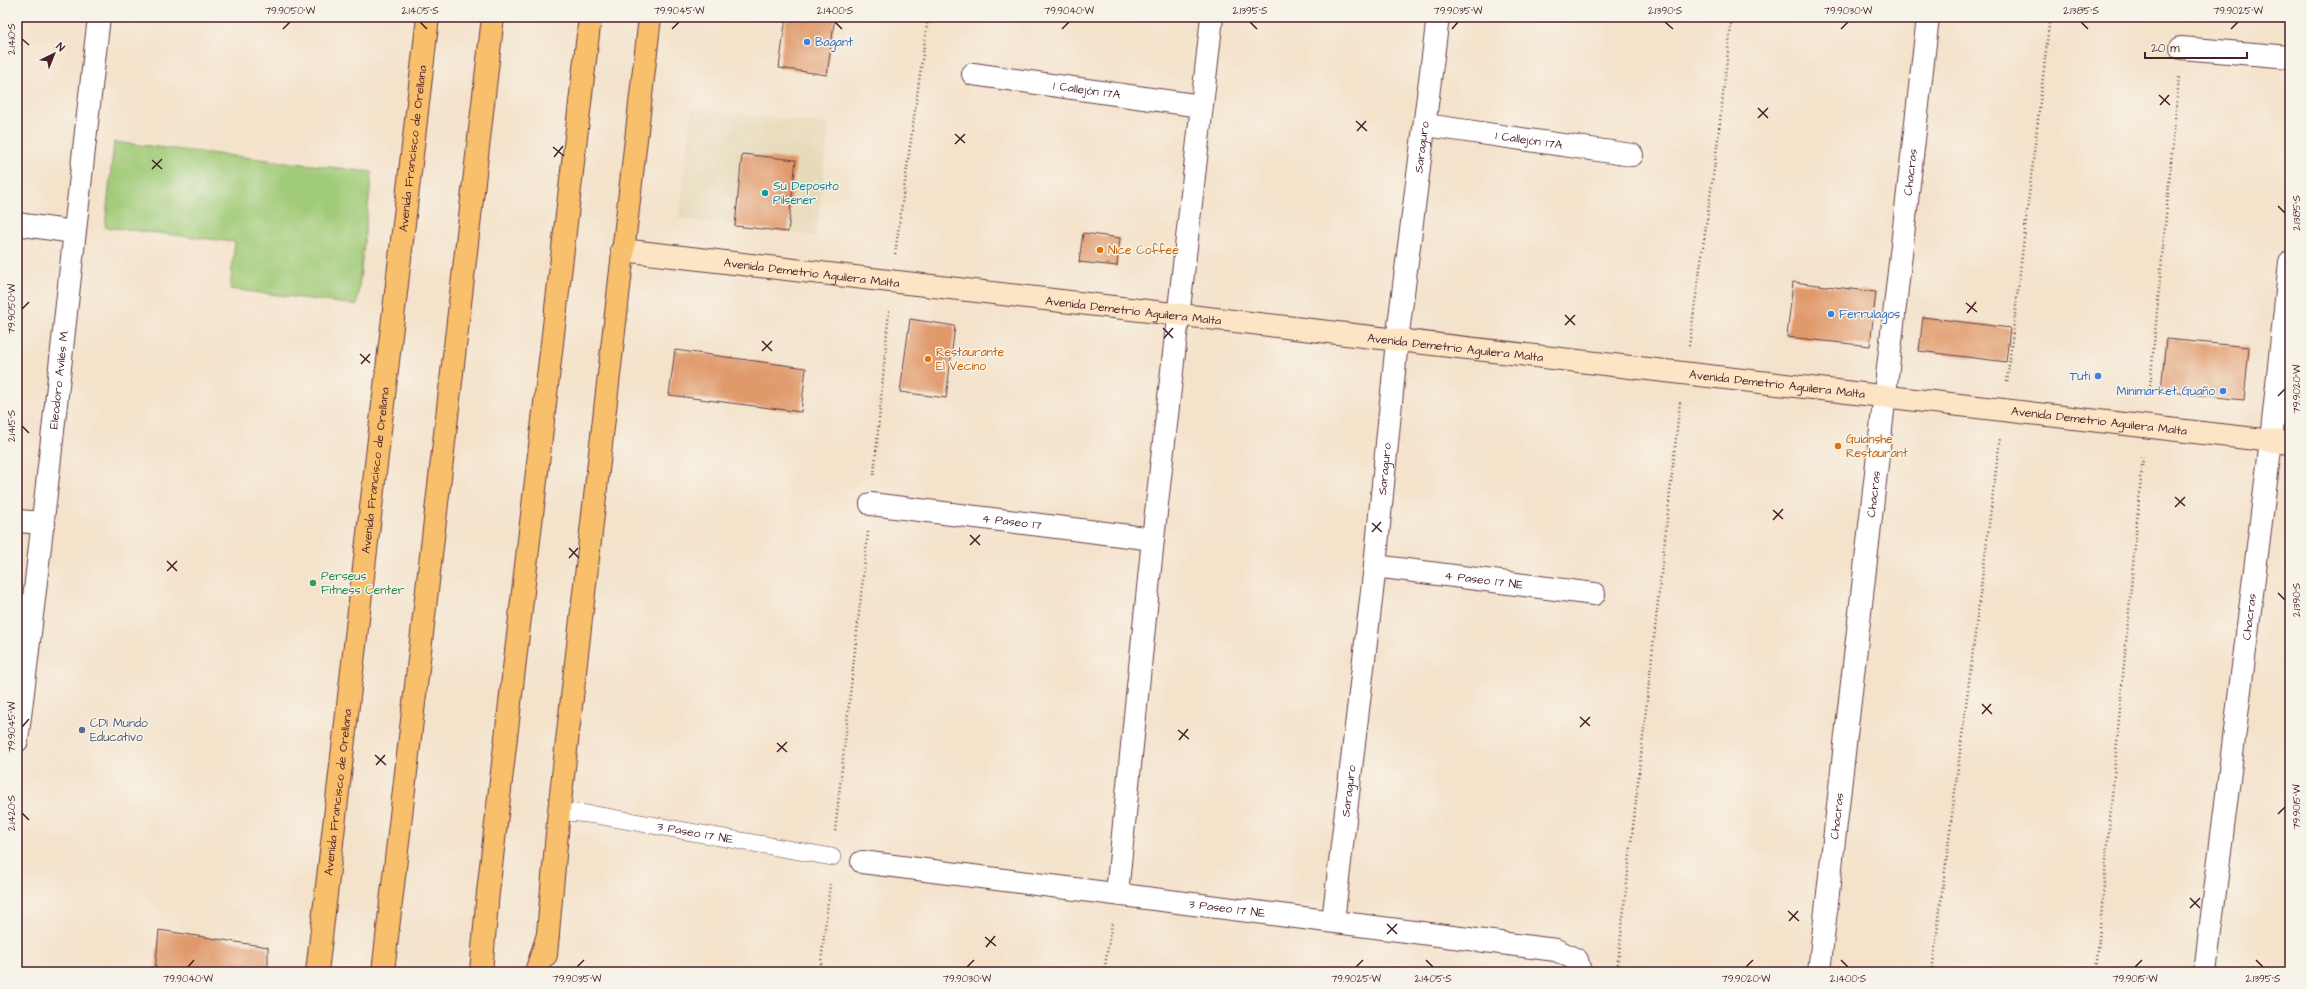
<svg xmlns="http://www.w3.org/2000/svg" width="2307" height="989" viewBox="0 0 2307 989" font-family="'Architects Daughter',sans-serif">
<rect width="100%" height="100%" fill="#f7f3e8"/>
<filter id="ink" filterUnits="userSpaceOnUse"><feTurbulence type="fractalNoise" baseFrequency=".025" numOctaves="2"/><feDisplacementMap in="SourceGraphic" scale="8" xChannelSelector="R" yChannelSelector="G"/><feConvolveMatrix kernelMatrix="1 2 1 2 8 2 1 2 1" color-interpolation-filters="sRGB"/></filter>
<filter id="wash" filterUnits="userSpaceOnUse"><feTurbulence type="fractalNoise" baseFrequency=".012" numOctaves="4" result="noise"/><feDisplacementMap in="SourceGraphic" scale="16" xChannelSelector="R" yChannelSelector="G"/><feGaussianBlur stdDeviation="0.9" result="paint"/><feColorMatrix in="noise" values="0 0 0 0 0 0 0 0 0 0 0 0 0 0 0 0 0 1.4 0 .05"/><feComposite in="paint" operator="in"/></filter>
<g filter="url(#wash)">
<rect width="100%" height="100%" fill="#f4e2ca"/>
<path fill="#e7daba" d="M692,108L829,125L816,236L679,219Z"/>
<path fill="#a0cb78" stroke="#757552" d="M114,142L372,172L357,305L230,289L235,242L105,227Z"/>
<g id="blocks">
<path fill="#e0996b" d="M786,17H835L827,75L779,68Z
M742,154L796,160L788,232L735,226Z
M1083,233L1120,238L1117,266L1079,262Z
M1793,282L1876,292L1870,346L1787,337Z
M1923,317L2010,328L2006,362L1919,351Z
M910,319L955,326L946,398L900,392Z
M2166,339L2249,347L2244,400L2161,391Z
M675,350L806,368L801,412L669,395Z
M159,930L268,947V972H155Z"/>
</g>
</g>
<g filter="url(#ink)">
<use href="#blocks" fill-opacity="0" stroke="#643c43" stroke-width="1"/>
<g fill="none" stroke-linecap="round" stroke-linejoin="round">
<defs>
<g id="lane">
<path id="s1" d="M559,811L596,815L832,857"/>
</g>
<g id="street">
<path d="M2181,48L2290,57"/>
<path id="s2" d="M973,74L1201,106"/>
<path id="s3" d="M1426,125L1632,155"/>
<path d="M17,224L74,232"/>
<path id="s4" d="M871,504L1153,539"/>
<path d="M17,521L44,523"/>
<path id="s5" d="M1375,566L1594,594"/>
<path id="s6" d="M17,741C47,500 71,258 99,17"/>
<path id="s7" d="M862,862L1556,950L1577,960L1580,972"/>
<path d="M1117,893L1153,539L1212,17"/>
<path id="s8" d="M1333,921L1375,566L1397,341L1438,17"/>
<path id="s9" d="M1819,972L1928,17"/>
<path id="s10" d="M2205,972L2271,441L2290,262"/>
</g>
<g id="secondary">
<path id="s11" d="M622,250C1177,318 1734,378 2290,443"/>
</g>
<g id="primary">
<path d="M546,955L559,811L650,17"/>
<path id="s12" d="M317,972L428,17"/>
</g>
<path id="highway" d="M383,972L493,17
M481,972L488,892L590,17
M536,972L548,935"/>
</defs>
<use href="#lane" stroke="#643c43" stroke-width="18"/>
<use href="#street" stroke="#643c43" stroke-width="24"/>
<use href="#secondary" stroke="#643c43" stroke-width="24"/>
<use href="#primary" stroke="#643c43" stroke-width="24"/>
<use href="#highway" stroke="#643c43" stroke-width="24"/>
<path stroke="#643c43" stroke-width="2.5" stroke-dasharray="1 3" stroke-linecap="butt" d="M895,254L928,17
M1689,346L1716,155L1732,17
M2007,382L2050,17
M2149,397L2179,77
M874,475L889,311
M835,831L868,532
M820,972L830,884
M1104,972L1112,923
M1617,972L1680,402
M1932,972L2000,438
M2096,972L2143,456"/>
<use href="#lane" stroke="#fff" stroke-width="17"/>
<use href="#street" stroke="#fff" stroke-width="22"/>
<use href="#secondary" stroke="#fce5c4" stroke-width="22"/>
<use href="#primary" stroke="#f8bf6c" stroke-width="22"/>
<use href="#highway" stroke="#f8bf6c" stroke-width="22"/>
</g>
</g>
<path fill="none" stroke="#4a1f2b" stroke-width="1.5" d="M420,22L427,29M835,22L842,29M1250,22L1257,29M1665,22L1673,29M2081,22L2088,29M283,29L290,22M672,29L679,22M1062,29L1069,22M1452,29L1458,22M1841,29L1848,22M2231,29L2238,22M22,39L29,45M2159,95L2170,105M2160,105L2169,95M1758,108L1768,118M1758,118L1768,108M1356,121L1367,131M1357,131L1366,121M955,134L965,143M955,144L965,134M553,147L564,156M554,157L563,146M152,160L162,169M152,169L162,159M2278,206L2285,213M1966,303L1977,312M22,309L29,302M1967,313L1976,302M1565,315L1575,325M1565,325L1575,315M1163,328L1173,338M1164,338L1173,328M762,341L772,351M762,351L772,341M360,354L370,363M361,364L370,354M2278,396L2285,389M22,426L29,433M2175,497L2185,506M2175,507L2185,497M1773,510L1783,519M1773,520L1783,509M1372,523L1382,532M1372,532L1381,522M970,535L980,545M970,545L980,535M569,548L579,558M569,558L578,548M167,561L177,571M167,571L177,561M2278,593L2285,600M1982,704L1992,714M1982,714L1991,704M1580,717L1590,726M22,727L29,719M1580,727L1590,717M1178,730L1189,739M1179,740L1188,729M777,743L787,752M777,752L787,742M375,755L386,765M376,765L385,755M22,813L29,820M2278,814L2285,807M2190,898L2200,908M2190,908L2200,898M1788,911L1799,921M1789,921L1798,911M1387,924L1397,934M1387,934L1397,924M985,937L996,946M986,947L995,936M1426,960L1433,967M1841,960L1848,967M2256,960L2263,967M188,967L194,960M577,967L584,960M967,967L974,960M1356,967L1363,960M1746,967L1753,960M2135,967L2142,960"/>
<g fill="#3f7fe0" stroke="#f7f3e8" stroke-width="1.5">
<circle cx="807" cy="42" r="4"/>
<circle cx="1831" cy="314" r="4"/>
<circle cx="2098" cy="376" r="4"/>
<circle cx="2223" cy="391" r="4"/>
</g>
<circle fill="#0f9aa8" stroke="#f7f3e8" stroke-width="1.5" cx="765" cy="193" r="4"/>
<g fill="#e8710a" stroke="#f7f3e8" stroke-width="1.5">
<circle cx="1100" cy="250" r="4"/>
<circle cx="928" cy="359" r="4"/>
<circle cx="1838" cy="446" r="4"/>
</g>
<circle fill="#2e9e5b" stroke="#f7f3e8" stroke-width="1.5" cx="313" cy="583" r="4"/>
<circle fill="#5c6f8a" stroke="#f7f3e8" stroke-width="1.5" cx="82" cy="730" r="4"/>
<g text-anchor="middle" dominant-baseline="central" stroke-width="3" stroke-linejoin="round" paint-order="stroke">
<g font-size="12" fill="#366cbe" stroke="#f7f3e8" text-anchor="start">
<text x="815" y="42">Bagant</text>
<text x="1839" y="314">Ferrulagos</text>
<text x="2090" y="376" text-anchor="end">Tuti</text>
<text x="2215" y="391" text-anchor="end">Minimarket Guaño</text>
</g>
<g font-size="12" fill="#4a1f2b" stroke="#f7f3e8">
<text stroke="none"><textPath href="#s2" startOffset="115">1 Callejón 17A</textPath></text>
<text stroke="none"><textPath href="#s3" startOffset="104">1 Callejón 17A</textPath></text>
<text stroke="none"><textPath href="#s8" startOffset="779">Saraguro</textPath></text>
<text stroke="none"><textPath href="#s12" startOffset="829">Avenida Francisco de Orellana</textPath></text>
<text stroke="none"><textPath href="#s9" startOffset="805">Chacras</textPath></text>
<text stroke="none"><textPath href="#s11" startOffset="191">Avenida Demetrio Aguilera Malta</textPath></text>
<text stroke="none"><textPath href="#s11" startOffset="515">Avenida Demetrio Aguilera Malta</textPath></text>
<text stroke="none"><textPath href="#s11" startOffset="839">Avenida Demetrio Aguilera Malta</textPath></text>
<text stroke="none"><textPath href="#s6" startOffset="364">Eleodoro Avilés M.</textPath></text>
<text stroke="none"><textPath href="#s11" startOffset="1163">Avenida Demetrio Aguilera Malta</textPath></text>
<text stroke="none"><textPath href="#s11" startOffset="1487">Avenida Demetrio Aguilera Malta</textPath></text>
<text stroke="none"><textPath href="#s8" startOffset="455">Saraguro</textPath></text>
<text stroke="none"><textPath href="#s12" startOffset="505">Avenida Francisco de Orellana</textPath></text>
<text stroke="none"><textPath href="#s9" startOffset="481">Chacras</textPath></text>
<text stroke="none"><textPath href="#s4" startOffset="142">4 Paseo 17</textPath></text>
<text stroke="none"><textPath href="#s5" startOffset="110">4 Paseo 17 NE</textPath></text>
<text stroke="none"><textPath href="#s10" startOffset="358">Chacras</textPath></text>
<text stroke="none"><textPath href="#s8" startOffset="131">Saraguro</textPath></text>
<text stroke="none"><textPath href="#s12" startOffset="181">Avenida Francisco de Orellana</textPath></text>
<text stroke="none"><textPath href="#s9" startOffset="157">Chacras</textPath></text>
<text stroke="none"><textPath href="#s1" startOffset="138">3 Paseo 17 NE</textPath></text>
<text stroke="none"><textPath href="#s7" startOffset="368">3 Paseo 17 NE</textPath></text>
</g>
<g font-size="12" fill="#0d838f" stroke="#f7f3e8" text-anchor="start">
<text x="773" y="186">Su Depósito<tspan x="773" dy="14">Pilsener</tspan></text>
</g>
<g font-size="12" fill="#c56008" stroke="#f7f3e8" text-anchor="start">
<text x="1108" y="250">Nice Coffee</text>
<text x="936" y="352">Restaurante<tspan x="936" dy="14">El Vecino</tspan></text>
<text x="1846" y="439">Guianshe<tspan x="1846" dy="14">Restaurant</tspan></text>
</g>
<g font-size="12" fill="#27864d" stroke="#f7f3e8" text-anchor="start">
<text x="321" y="576">Perseus<tspan x="321" dy="14">Fitness Center</tspan></text>
</g>
<g font-size="12" fill="#4e5e75" stroke="#f7f3e8" text-anchor="start">
<text x="90" y="723">CDI Mundo<tspan x="90" dy="14">Educativo</tspan></text>
</g>
</g>
<rect width="2307" height="989" fill="none" stroke="#f7f3e8" stroke-width="44"/>
<g transform="translate(54 54) rotate(43)" stroke="#f7f3e8" stroke-width="3" paint-order="stroke">
<path d="M0-3L7 15L0 10L-7 15Z" fill="#4a1f2b"/>
<text y="-6" font-size="11" font-weight="bold" text-anchor="middle" fill="#4a1f2b">N</text>
</g>
<path d="M2145 52v6h102v-6" fill="none" stroke="#4a1f2b" stroke-width="2"/>
<text x="2151" y="52" font-size="12" fill="#4a1f2b" stroke="#f7f3e8" stroke-width="3" paint-order="stroke">20 m</text>
<rect x="22" y="22" width="2263" height="945" fill="none" stroke="#4a1f2b" stroke-width="1.5"/>
<g font-size="10" text-anchor="middle" fill="#4a1f2b">
<text x="290" y="14">79.9050°W</text>
<text x="420" y="14">2.1405°S</text>
<text x="679" y="14">79.9045°W</text>
<text x="835" y="14">2.1400°S</text>
<text x="1069" y="14">79.9040°W</text>
<text x="1250" y="14">2.1395°S</text>
<text x="1458" y="14">79.9035°W</text>
<text x="1665" y="14">2.1390°S</text>
<text x="1848" y="14">79.9030°W</text>
<text x="2081" y="14">2.1385°S</text>
<text x="2238" y="14">79.9025°W</text>
<text transform="translate(11 39) rotate(-90)" y="4">2.1410°S</text>
<text transform="translate(2296 213) rotate(-90)" y="4">2.1385°S</text>
<text transform="translate(11 309) rotate(-90)" y="4">79.9050°W</text>
<text transform="translate(2296 389) rotate(-90)" y="4">79.9020°W</text>
<text transform="translate(11 426) rotate(-90)" y="4">2.1415°S</text>
<text transform="translate(2296 600) rotate(-90)" y="4">2.1390°S</text>
<text transform="translate(11 727) rotate(-90)" y="4">79.9045°W</text>
<text transform="translate(2296 807) rotate(-90)" y="4">79.9015°W</text>
<text transform="translate(11 813) rotate(-90)" y="4">2.1420°S</text>
<text x="188" y="982">79.9040°W</text>
<text x="577" y="982">79.9035°W</text>
<text x="967" y="982">79.9030°W</text>
<text x="1356" y="982">79.9025°W</text>
<text x="1433" y="982">2.1405°S</text>
<text x="1746" y="982">79.9020°W</text>
<text x="1848" y="982">2.1400°S</text>
<text x="2135" y="982">79.9015°W</text>
<text x="2263" y="982">2.1395°S</text>
</g>
</svg>
